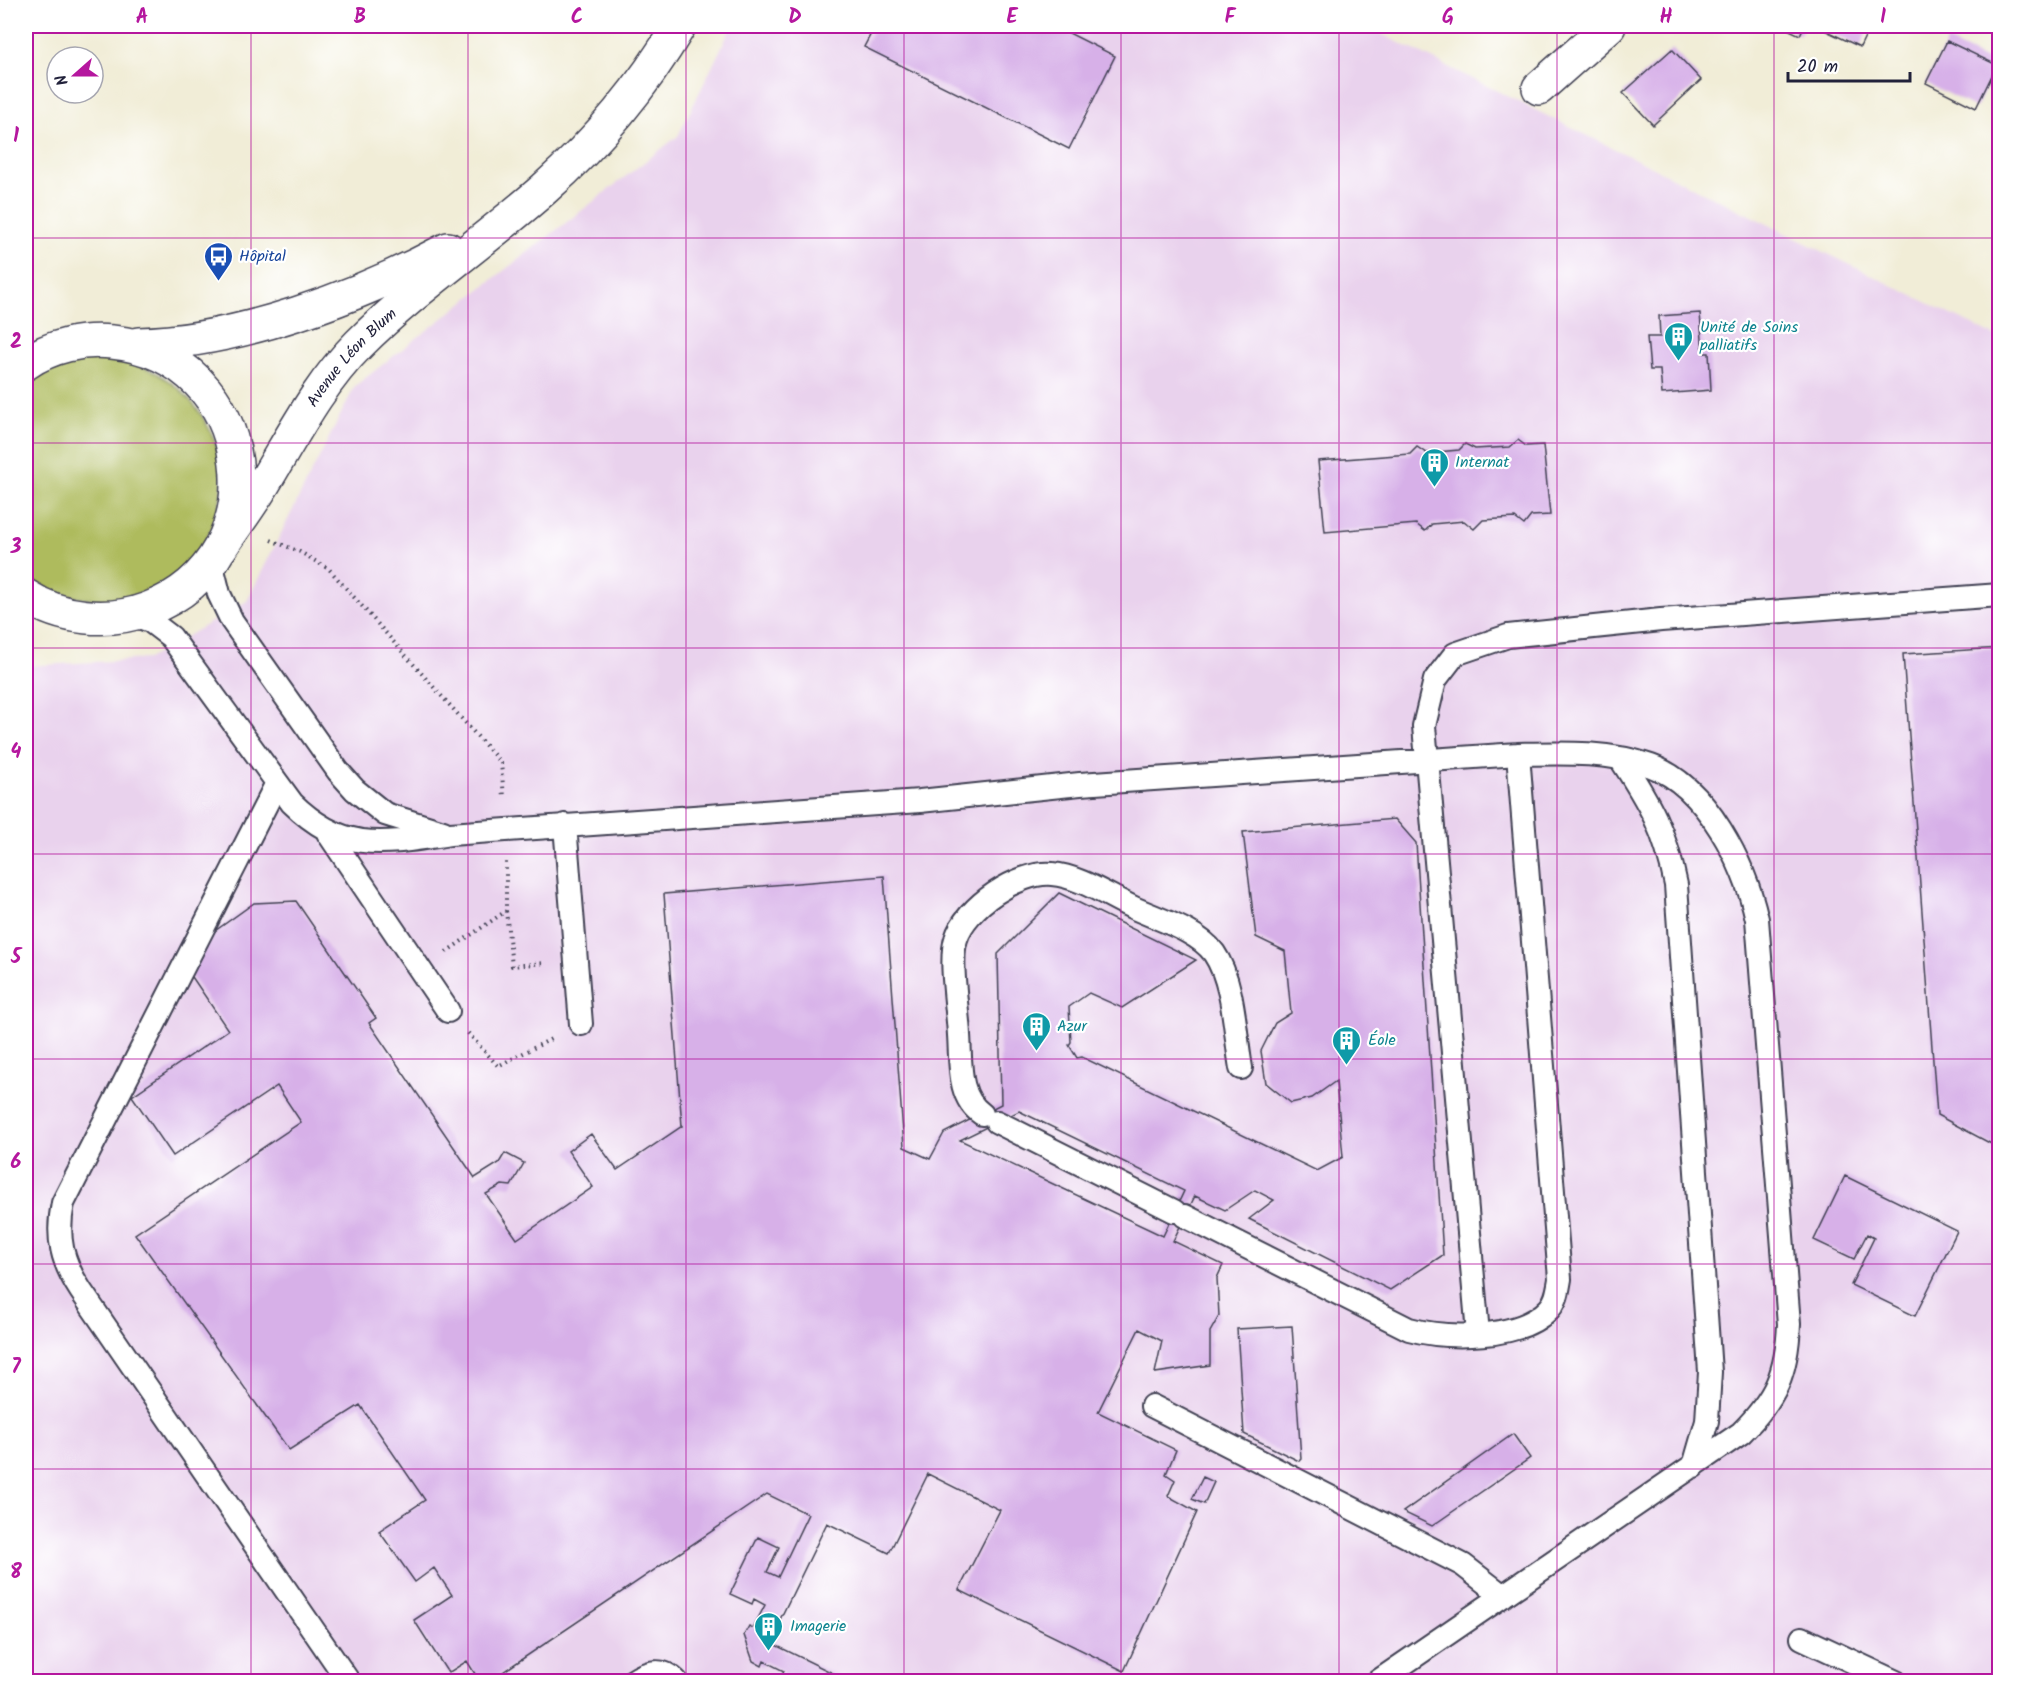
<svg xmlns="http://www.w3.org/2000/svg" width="2025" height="1707" viewBox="0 0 2025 1707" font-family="Kalam,sans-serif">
<rect width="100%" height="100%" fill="#fff"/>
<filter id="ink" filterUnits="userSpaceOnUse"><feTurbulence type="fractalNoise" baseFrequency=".0167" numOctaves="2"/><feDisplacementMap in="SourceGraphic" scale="12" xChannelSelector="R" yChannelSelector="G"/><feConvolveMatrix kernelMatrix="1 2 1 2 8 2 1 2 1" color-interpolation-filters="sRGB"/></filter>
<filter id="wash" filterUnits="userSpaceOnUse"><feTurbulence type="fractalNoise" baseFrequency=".008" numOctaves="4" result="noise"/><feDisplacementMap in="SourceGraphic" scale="24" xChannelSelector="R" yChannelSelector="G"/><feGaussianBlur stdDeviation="1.35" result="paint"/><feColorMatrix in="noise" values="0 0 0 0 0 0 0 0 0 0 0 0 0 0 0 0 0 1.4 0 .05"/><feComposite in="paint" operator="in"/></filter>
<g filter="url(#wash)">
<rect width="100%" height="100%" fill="#f1edd7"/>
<path fill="#e9d2ed" d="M732,26H1365L1999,338V1681L26,1682V666L148,659L247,601L355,386L678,136Z"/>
<path fill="#aebb5d" stroke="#686e4c" stroke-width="1.5" d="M102,357C142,361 174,377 198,410C276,521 148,654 26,577V382L64,362Z"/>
<g id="blocks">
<path fill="#d7b0e8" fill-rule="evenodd" d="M875,26H1055L1115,56L1069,149L864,47Z
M1786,26H1804L1800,35L1785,28Z
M1816,26H1870L1860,47Z
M1947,41L1997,65L1976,108L1926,83Z
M1672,49L1701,80L1653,125L1623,93Z
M1700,313L1703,353H1709L1711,390L1662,394L1660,370H1650L1647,337H1660L1659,316Z
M1518,440L1526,446L1543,445L1550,515L1531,516L1524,525L1515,518L1483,520L1474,529L1464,521L1432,524L1425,531L1416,524L1325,532L1318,461L1410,454L1417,447L1426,453L1459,450L1465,444L1475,449L1510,447Z
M2000,648V838H1995L2000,897V1142L1997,1147L1937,1115L1903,654Z
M1395,819L1416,843L1443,1255L1390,1290L1249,1219L1274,1200L1255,1190L1225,1210L1195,1196L1173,1241L1223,1265L1217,1278L1219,1316L1210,1332V1365L1155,1373L1162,1341L1139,1329L1098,1412L1176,1450L1166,1474L1175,1480L1168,1496L1197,1512L1124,1671L959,1590L1000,1510L928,1474L889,1553L827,1523L769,1642L851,1682H779L784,1671L764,1661L762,1666L753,1661L744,1635L749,1626L753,1628L765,1605L754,1599L752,1604L730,1594L758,1537L779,1547L767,1572L778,1577L808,1514L767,1494L488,1682H480L467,1661L448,1673L414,1620L452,1595L434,1568L415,1582L379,1531L425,1500L360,1405L289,1450L135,1234L301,1122L277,1086L173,1156L132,1096L228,1030L190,974L208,936L254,903L296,901L376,1018L369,1023L475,1178L499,1163L505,1153L524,1163L511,1186L502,1185L486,1194L517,1239L593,1187L568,1151L591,1134L617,1170L682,1126L664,894L884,876L904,1147L930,1159L944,1133L1001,1104L998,954L1059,893L1196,960L1122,1008L1089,993L1069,1007L1071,1042L1069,1045L1077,1058L1082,1057L1317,1171L1343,1157L1336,1081L1312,1098L1291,1103L1266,1083L1261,1051L1275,1023L1291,1013L1285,951L1256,937L1243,832ZM1019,1111L1184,1191L1163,1236L960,1140Z
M1845,1176L1957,1231L1915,1316L1851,1285L1874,1238L1867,1234L1854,1259L1814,1240Z
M1292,1326L1301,1459L1299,1461L1244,1434L1237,1329Z
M1513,1434L1530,1458L1432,1526L1403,1512Z
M1203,1477L1214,1482L1204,1504L1192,1499Z"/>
</g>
</g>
<g filter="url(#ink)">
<use href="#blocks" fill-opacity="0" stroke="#414052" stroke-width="1.5"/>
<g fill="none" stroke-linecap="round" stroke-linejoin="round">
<defs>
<path id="lane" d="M211,562L219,594L232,621L338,771L355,790L385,814L443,832
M131,614L150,621L171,637L292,803C344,854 384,844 450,834L920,801L1080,784L1518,754C1562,753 1609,751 1651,766C1707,786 1745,865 1757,919L1789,1324C1787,1373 1776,1398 1741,1433L1377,1682
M1620,758C1650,804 1665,830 1676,885L1710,1372L1707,1421L1694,1466
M277,783L63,1203C56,1238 62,1262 81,1291L349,1682
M565,825L581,1024
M328,833L448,1011
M982,1114C957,1097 961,1062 959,1035C958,1011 949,960 956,939C965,907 1019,871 1052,874C1079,876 1108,896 1132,907C1157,919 1197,930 1214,953C1234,982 1235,1034 1241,1068
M997,1122L1174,1211
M1185,1216L1409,1329C1447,1339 1520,1340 1549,1309C1557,1301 1558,1290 1560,1279L1518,754
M1478,1334L1424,726L1435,680L1455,654L1508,636L1661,620L2000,595
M1152,1406L1463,1565L1503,1596
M1802,1638L1896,1682
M631,1682C647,1671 663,1667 677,1682"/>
<g id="street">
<path d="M1539,88L1609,26"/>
<path d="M138,344C238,342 360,296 448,249"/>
<path d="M26,363C51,346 82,339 112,342C258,356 284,557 148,609C108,624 61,619 26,596"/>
<path id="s1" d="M221,547C235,526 251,505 264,483C293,435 319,384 359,344C416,287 483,243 544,189C597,142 643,87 679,26"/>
</g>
</defs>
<use href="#lane" stroke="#414052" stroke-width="26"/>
<use href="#street" stroke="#414052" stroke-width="36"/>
<path stroke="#414052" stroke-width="4" stroke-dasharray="1.5 4.5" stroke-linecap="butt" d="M271,540L300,552L329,569L501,763L504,797
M506,911L512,966L545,963
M446,952L506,911V862
M468,1033L498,1066L553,1038"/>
<use href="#lane" stroke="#fff" stroke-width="22"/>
<use href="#street" stroke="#fff" stroke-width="33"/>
</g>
</g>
<path fill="none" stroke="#b5179e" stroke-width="1.5" stroke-opacity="0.55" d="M251,26V1682M468,26V1682M686,26V1682M904,26V1682M1121,26V1682M1339,26V1682M1557,26V1682M1774,26V1682M26,238H2000M26,443H2000M26,648H2000M26,854H2000M26,1059H2000M26,1264H2000M26,1469H2000"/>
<defs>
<symbol id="bus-pin" viewBox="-11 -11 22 30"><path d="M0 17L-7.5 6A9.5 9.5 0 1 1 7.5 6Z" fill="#1a4fb4" stroke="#fff"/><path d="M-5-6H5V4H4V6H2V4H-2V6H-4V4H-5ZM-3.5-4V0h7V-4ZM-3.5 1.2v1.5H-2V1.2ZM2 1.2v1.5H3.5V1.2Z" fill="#fff"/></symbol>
<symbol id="building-pin" viewBox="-11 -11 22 30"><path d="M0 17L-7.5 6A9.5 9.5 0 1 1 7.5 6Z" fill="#0f9aa8" stroke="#fff"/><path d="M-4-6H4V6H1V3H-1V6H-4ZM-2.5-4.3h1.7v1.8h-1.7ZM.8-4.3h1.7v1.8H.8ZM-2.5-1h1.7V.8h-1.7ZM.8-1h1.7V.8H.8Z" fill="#fff"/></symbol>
</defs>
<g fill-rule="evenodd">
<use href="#bus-pin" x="202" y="240" width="33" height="45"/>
<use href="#building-pin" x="1662" y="320" width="33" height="45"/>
<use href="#building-pin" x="1418" y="446" width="33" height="45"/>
<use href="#building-pin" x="1020" y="1010" width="33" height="45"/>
<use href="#building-pin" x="1330" y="1024" width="33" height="45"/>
<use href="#building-pin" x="752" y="1610" width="33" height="45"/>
</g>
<g text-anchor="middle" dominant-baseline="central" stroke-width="4.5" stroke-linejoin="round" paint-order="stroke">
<g font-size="16" fill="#164399" stroke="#fff" text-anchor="start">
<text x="239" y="256">Hôpital</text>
</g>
<g font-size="16" fill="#0d838f" stroke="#fff" text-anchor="start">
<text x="1700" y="327">Unité de Soins<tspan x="1700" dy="18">palliatifs</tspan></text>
<text x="1455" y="462">Internat</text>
<text x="1057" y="1026">Azur</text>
<text x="1368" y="1040">Éole</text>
<text x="790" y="1626">Imagerie</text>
</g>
<g font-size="16" fill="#22223b" stroke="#fff">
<text stroke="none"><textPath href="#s1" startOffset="231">Avenue Léon Blum</textPath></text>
</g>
</g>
<rect width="2025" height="1707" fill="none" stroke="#fff" stroke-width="66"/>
<g transform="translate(75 75) rotate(249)"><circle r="28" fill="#ffffff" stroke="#a7a7b1" stroke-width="1.5"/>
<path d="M0-4.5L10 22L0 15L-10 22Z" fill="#b5179e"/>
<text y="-9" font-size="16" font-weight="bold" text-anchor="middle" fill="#22223b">N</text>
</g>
<path d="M1788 72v9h122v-9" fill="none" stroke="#22223b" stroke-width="3"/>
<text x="1797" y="72" font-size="18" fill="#22223b" stroke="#ffffff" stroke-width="4.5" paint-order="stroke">20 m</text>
<rect x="33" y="33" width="1959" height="1641" fill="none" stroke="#b5179e" stroke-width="2"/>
<g font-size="20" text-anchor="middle" font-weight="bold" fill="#b5179e">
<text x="142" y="23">A</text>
<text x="360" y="23">B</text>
<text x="577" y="23">C</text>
<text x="795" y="23">D</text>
<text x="1012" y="23">E</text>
<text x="1230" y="23">F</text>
<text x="1448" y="23">G</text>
<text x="1666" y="23">H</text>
<text x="1883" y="23">I</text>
<text x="16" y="142">1</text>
<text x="16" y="348">2</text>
<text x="16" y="553">3</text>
<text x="16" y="758">4</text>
<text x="16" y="963">5</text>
<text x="16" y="1168">6</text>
<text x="16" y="1373">7</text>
<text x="16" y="1578">8</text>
</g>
</svg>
